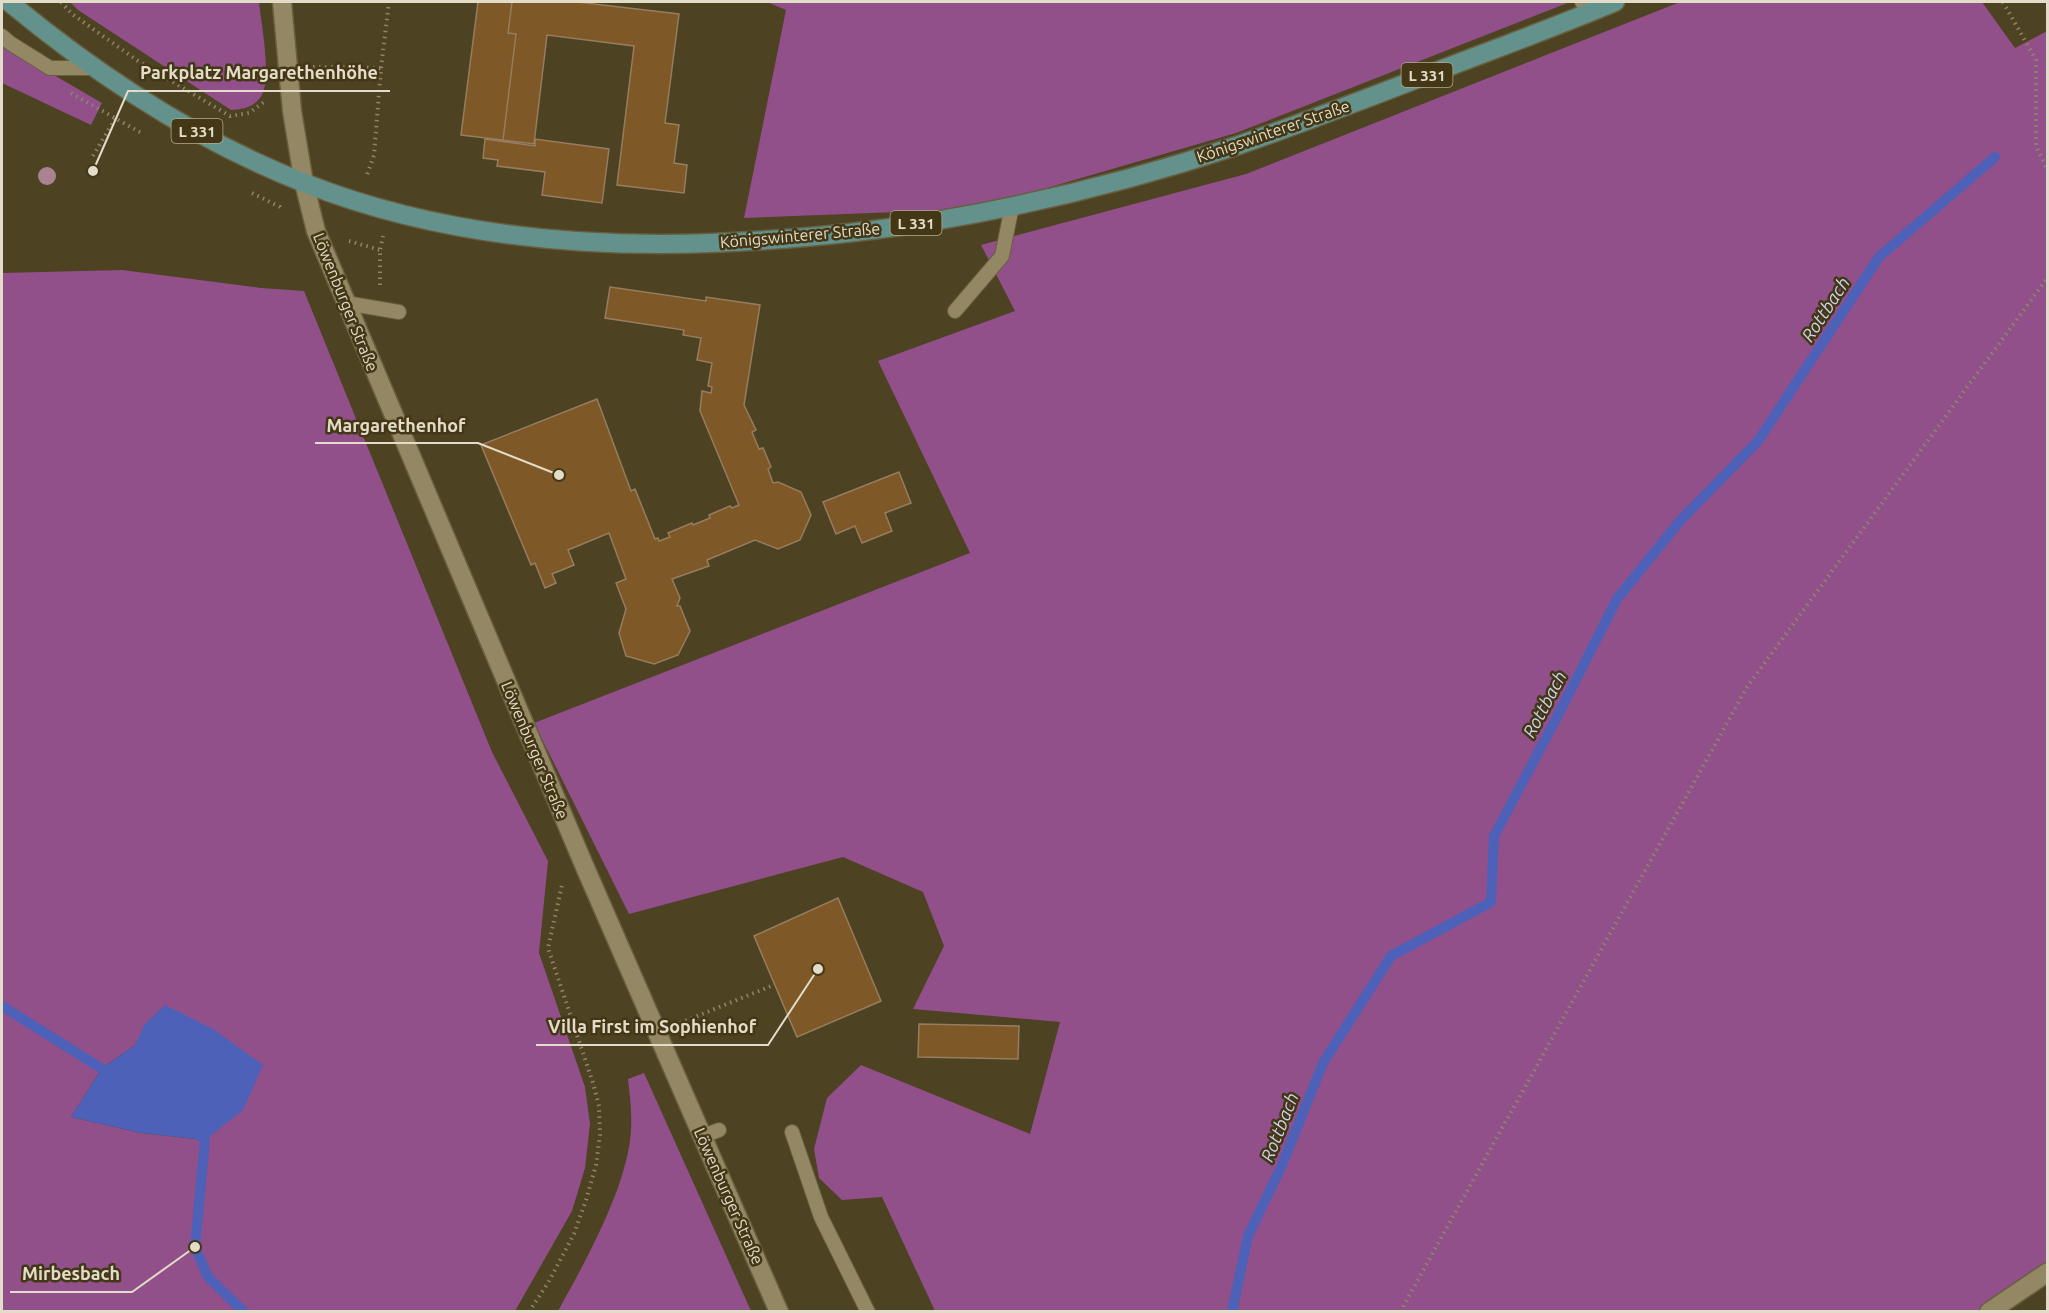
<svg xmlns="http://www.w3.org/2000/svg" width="2049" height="1313" viewBox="0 0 2049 1313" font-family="Ubuntu,sans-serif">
<rect width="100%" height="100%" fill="#4d4221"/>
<path fill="#91508a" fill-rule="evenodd" d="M70,2H259C261,23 273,82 260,98C252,108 242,109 231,110L78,10Z
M767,2H1570L1236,133L975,209L744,218L786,10Z
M1680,2H1982L2015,48L2047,31L2048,1281L2008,1311H935L882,1197L842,1200L819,1178L814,1149L827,1098L861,1065L1030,1134L1060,1022L913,1009L944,946L923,892L843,857L629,914L534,723L970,553L878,361L1015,311L981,245L1246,174Z
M2,43L9,49L102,103L91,125L2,83Z
M122,270L261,288L304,291L492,752L548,861L539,953L585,1087L590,1124L585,1168L572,1211L515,1311H2V273ZM135,1045L205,1140L141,1133L71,1117L102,1068Z
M644,1073L751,1311H558C585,1262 628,1186 631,1130C632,1113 630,1096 628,1079Z"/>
<path fill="#4c61b7" d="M165,1005L213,1029L263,1065L243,1110L205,1140L141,1133L71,1117L102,1068L135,1045L145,1024Z"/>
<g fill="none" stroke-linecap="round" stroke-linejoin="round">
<path stroke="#4c61b7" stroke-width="10" d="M2,1006L112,1075
M194,1132L205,1140L195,1247L208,1277L244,1312
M1232,1312L1248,1236L1282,1165L1323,1063L1391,956L1491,902L1494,836L1556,719L1617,599L1679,522L1758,441L1879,257L1995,157"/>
</g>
<path fill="#7e5826" stroke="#967d60" stroke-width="1.5" d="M478,2H512L508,33L516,34L503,140L461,135Z
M512,2H577L679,14L665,123L679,125L674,163L687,165L684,193L617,185L634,46L547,35L534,144L503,140L516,34L508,33Z
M485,139L535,146V139L609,149L602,203L542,195L545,172L497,166L498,160L483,158Z
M610,287L706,301V297L760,305L744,405L756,430L752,432L759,449L763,448L771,467L768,469L773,483L778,482L801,492L811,515L800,540L778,549L755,540L707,560L709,566L672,579L680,598L677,606H680L690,631L678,655L654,664L626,656L619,633L626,609L616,583L626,579L609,533L568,550L574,565L552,574L556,583L545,588L535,563L531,565L481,445L597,399L631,491L635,489L655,539L658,538L659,541L670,537L668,533L692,523L693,525L710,518L709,515L730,506L732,508L739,505L700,411L702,391L711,393L712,387L708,386L712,363L697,360L701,338L683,335L684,330L605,318Z
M899,472L911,503L885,513L892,531L862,543L855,526L836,534L823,502Z
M838,898L881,1001L797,1037L754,936Z
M919,1024L1019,1026L1018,1059L918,1057Z"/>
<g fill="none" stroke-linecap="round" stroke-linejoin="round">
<defs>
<path id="service" d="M1582,2L1589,12
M2,36L10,43L50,68H95
M346,303L399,312
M955,311L1002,256L1012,206
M792,1132L821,1217L868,1312
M703,1136L719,1130"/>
<path id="minor" d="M282,2L292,111L304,183L316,231L584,865L779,1312
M1989,1312L2048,1272"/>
<path id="primary" d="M9,2C97,75 199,142 307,184C435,234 574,248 711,243C787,240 865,233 940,220C1040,203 1143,177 1239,145C1309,121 1378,94 1448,67C1503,46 1560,25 1615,2"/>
</defs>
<use href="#service" stroke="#685e40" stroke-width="16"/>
<use href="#minor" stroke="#685e40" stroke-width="21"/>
<use href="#primary" stroke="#685e40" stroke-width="21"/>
<path stroke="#8f866b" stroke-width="4" stroke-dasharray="1.5 4.5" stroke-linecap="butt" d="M61,2L72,14L138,61L230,116L249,113L264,102
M2003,2L2036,60V146L2048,171
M313,67L381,68L374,155L367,175
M381,68L389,2
M71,93L143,134
M93,156L115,119
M252,193L280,207L281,210
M349,241L380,250
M380,285V250L383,236
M680,1023L774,985
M529,1312L549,1281L574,1234L586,1200L596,1165L600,1135L599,1106L593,1083L548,948L562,885
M1400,1312L1747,687L2048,277"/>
<use href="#service" stroke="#948864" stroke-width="14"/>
<use href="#minor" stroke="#948864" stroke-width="18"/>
<use href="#primary" stroke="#63918c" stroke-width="18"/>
</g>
<circle fill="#aa8392" cx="47" cy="176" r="9"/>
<g text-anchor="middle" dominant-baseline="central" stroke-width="5" stroke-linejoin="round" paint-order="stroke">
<g fill="#433716" stroke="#b2aa93" stroke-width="1.5">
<rect x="1401.5" y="63" width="51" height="24" rx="4.5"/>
<rect x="171.5" y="119" width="51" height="24" rx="4.5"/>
<rect x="890.5" y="211" width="51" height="24" rx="4.5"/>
</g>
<g font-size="15" font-weight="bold" fill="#e2dcc9">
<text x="1427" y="75">L 331</text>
<text x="197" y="131">L 331</text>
<text x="916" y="223">L 331</text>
</g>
<g font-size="16" fill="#e2dcc9" stroke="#433716">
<text transform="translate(1273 131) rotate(-19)">Königswinterer Straße</text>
<text transform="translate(800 235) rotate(-5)">Königswinterer Straße</text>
<text transform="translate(346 302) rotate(68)">Löwenburger Straße</text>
<text transform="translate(535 750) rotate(67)">Löwenburger Straße</text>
<text transform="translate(729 1196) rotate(66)">Löwenburger Straße</text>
</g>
<g font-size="18" font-style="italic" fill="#ccd4ec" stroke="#433716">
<text transform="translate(1825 309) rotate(-57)">Rottbach</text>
<text transform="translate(1544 704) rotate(-62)">Rottbach</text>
<text transform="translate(1279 1127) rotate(-68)">Rottbach</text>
</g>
</g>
<path fill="none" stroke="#e2dcc9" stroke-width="2" d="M93 171L128 91H390M559 475L478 443H315M818 969L768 1045H536M195 1247L132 1292H10"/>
<g fill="#e2dcc9" stroke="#433716" stroke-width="2">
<circle cx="93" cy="171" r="6"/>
<circle cx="559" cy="475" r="6"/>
<circle cx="818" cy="969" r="6"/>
<circle cx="195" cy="1247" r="6"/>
</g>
<g font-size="18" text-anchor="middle" font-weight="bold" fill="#e2dcc9" stroke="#433716" stroke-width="5" stroke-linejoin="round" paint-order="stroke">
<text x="259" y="79">Parkplatz Margarethenhöhe</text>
<text x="396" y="432">Margarethenhof</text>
<text x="652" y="1033">Villa First im Sophienhof</text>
<text x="71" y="1280">Mirbesbach</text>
</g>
<rect width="2049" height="1313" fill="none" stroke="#e2dcc9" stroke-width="6"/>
</svg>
